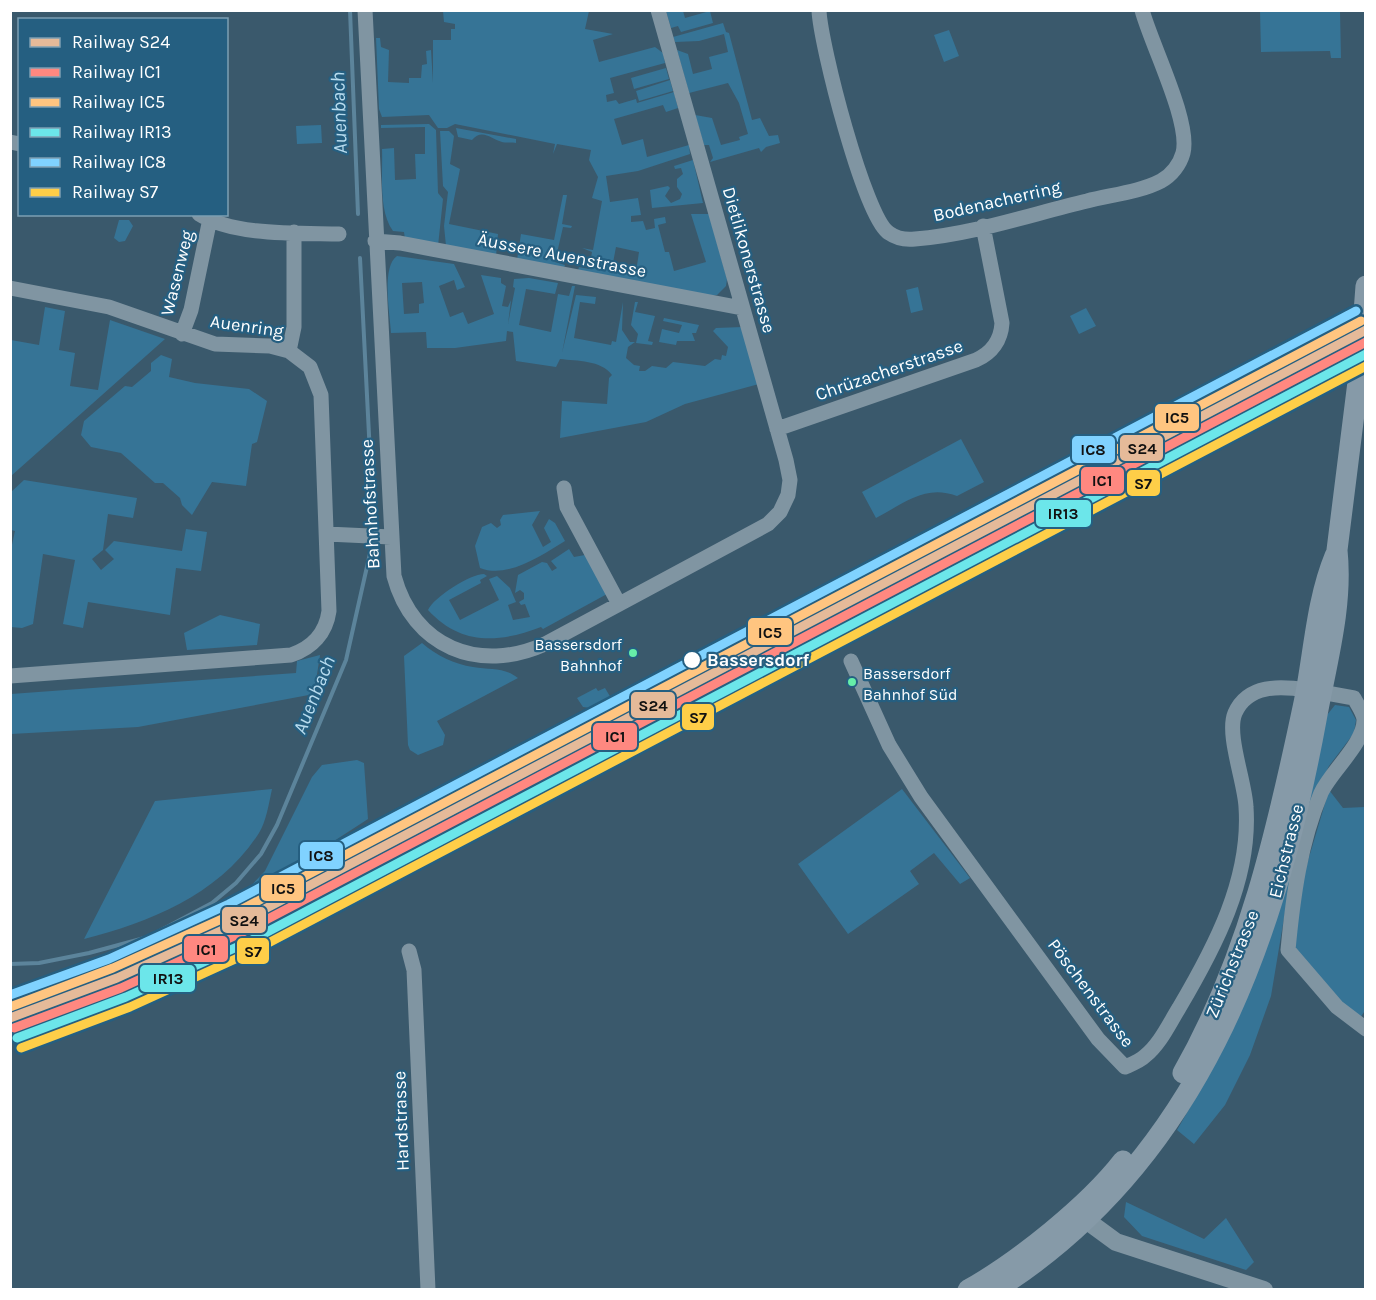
<svg xmlns="http://www.w3.org/2000/svg" width="1376" height="1300" viewBox="0 0 1376 1300" font-family="Karla,sans-serif">
<rect width="100%" height="100%" fill="#3a596c"/>
<path fill="#367496" fill-rule="evenodd" d="M443,11H589L585,29L613,34L593,40L599,62L655,47L663,53L665,63L610,78L614,93L606,95L607,102L616,100L619,104L636,99L637,103L674,92L678,108L666,112L663,105L614,119L622,145L643,139L647,157L689,145L690,154L638,171L606,176L610,202L638,198L641,215L631,216V222L643,221L646,230L655,228L654,219L665,217L666,223L658,225L665,252H669L674,271L706,262L691,214H709L727,279L726,286L717,295L708,296L578,270L579,267L589,269L592,252L582,248L593,250L602,201L592,198L598,177L589,160L591,150L557,144L553,154L555,144L455,124L447,128H438L429,115L382,117L379,109L376,38H380L381,47L389,50L388,82L409,83V78H421L422,65L427,64L426,51L431,50L433,83V40H451V29H455V24L444,22ZM616,247L639,252L636,272L612,268Z
M666,11H683L685,18L710,11L713,23L681,32L678,26L671,28Z
M1260,11H1340L1341,58H1331L1330,51L1261,52Z
M723,23L726,32L729,33L752,120L760,118L769,136L778,135L780,143L766,147L761,152L759,148L710,162L713,158L709,145H704L695,115L712,118L721,145L740,140L739,137L748,134L739,103L728,83L689,93L677,50L688,54L693,74L712,69L709,57L728,52L724,34L699,41L675,42L673,37Z
M949,30L959,56L944,62L934,35Z
M666,68L669,79L634,89L631,78Z
M670,80L673,91L639,101L636,91Z
M429,124L436,130L438,193L443,199L438,246L405,239L404,232L393,231C378,210 383,174 382,149L394,148L395,180L416,179L415,154H425V127L381,128V125Z
M321,125L322,143L297,144L296,126Z
M456,128L516,139V143C513,142 504,143 502,142C491,139 482,128 472,140L458,137Z
M440,131H449L454,136L450,164L460,169L449,224L498,234L496,256L446,246L444,226L448,192L443,186Z
M693,160L703,203L652,208L650,190L668,186L670,188L665,196L671,203L680,199L682,194L677,187V179L683,174L681,168L675,169L674,166Z
M563,195H567L562,224L572,226L571,228L563,227L555,262L565,265L564,268L517,260L521,234L554,240Z
M119,220H129L133,226L125,241L119,242L114,238Z
M397,256L454,264L465,287L457,290L454,280L439,286L450,317L463,312L468,324L494,314L481,275L501,278V283L506,286L502,306L508,307L511,300L508,324L515,288L513,287L514,279L529,278L558,283L555,294L526,289L519,325L551,332L558,294L569,296L572,286H575L562,353L576,295L596,297L595,304L580,302L574,338L611,345L612,341L616,342L623,302L622,330L630,342H635L628,347L626,358L634,365L640,366L639,371H645L652,366L666,368L673,362L705,366L715,359L721,360L722,355L726,356L728,347L713,331L716,328L743,327L759,384L685,404L646,422L560,438L562,401L607,404L609,378L612,375C601,360 577,361 560,359L556,367L516,361L513,332L507,331L506,341L455,348H427L426,332L391,333C390,314 381,267 397,256ZM422,282L424,303L419,304V313L404,314L402,283Z
M918,287L923,310L911,313L906,290Z
M635,302H638L635,312L655,316L648,341L653,342L652,345L636,343L638,334L631,325Z
M45,307L65,311L59,350L75,353L70,386L98,390L110,320L165,339L11,476V340L39,345Z
M1086,308L1096,326L1079,334L1070,316Z
M664,318L699,325L696,333H692L695,341H677L676,345L659,342L662,329L679,333L682,325L663,321Z
M161,355L172,359L169,377L195,383L249,389L267,401L257,442L252,444L246,486L212,482L192,515L182,505L180,498L163,483H155L121,453L91,447L81,435L84,421L125,386L132,387L151,371V363Z
M961,439L984,482L957,496C925,484 905,503 876,518L862,492Z
M24,480L137,498L133,518L108,514L103,550L92,559L101,570L114,559L105,550L114,541L182,551L186,529L207,532L201,571L176,568L170,615L88,602L83,628L63,624L75,560L43,554L33,624L22,628L11,627L10,554L15,531L11,530V492Z
M540,511L532,525L543,547L551,542L544,528L549,519L555,523L565,541C542,555 508,579 480,568L475,546L482,527L491,523L497,528L501,525L500,520L503,515Z
M569,549L574,557L585,555L607,594L543,629L541,627C499,643 461,646 428,610C434,597 470,574 484,574L487,576L480,580L481,583L449,600L460,620L499,600L489,579L497,576L510,588L516,602L508,605L513,620L530,617L525,604L521,605L519,602L524,599V593L520,590L515,593L518,575L542,562L547,563L552,571L557,568L551,561Z
M220,615L260,624L257,645L187,650L184,633Z
M422,643C437,656 454,664 473,667C490,670 504,667 518,678L437,721L445,735L443,745L418,755L410,750L408,745L404,656Z
M320,655L314,694L138,727L11,734V694L296,673L297,661Z
M596,688L598,691L605,688L611,698L591,708L583,707L577,698Z
M1335,705L1349,707L1356,720L1354,733L1329,766L1305,815L1323,720Z
M357,760L364,763L368,819L228,910L265,871L312,777L322,765Z
M272,789C269,803 266,822 259,833C220,894 151,922 84,939L155,801Z
M902,789L970,878L960,884L934,853L910,871L919,884L848,934L798,864Z
M1329,790L1343,808L1365,807L1366,1009L1360,1018L1340,1003L1293,948L1299,891Z
M1294,858L1271,996L1250,1055L1225,1105L1194,1144L1177,1130L1211,1071L1250,984Z
M1126,1202L1204,1239L1226,1218L1254,1262L1246,1270L1142,1236L1124,1217Z"/>
<g fill="none" stroke-linecap="round" stroke-linejoin="round">
<path stroke="#5c849b" stroke-width="4" d="M350,10L358,214
M360,258L374,533
M10,964L39,963L89,953L148,937L212,903L236,883L261,854L277,825L346,660L373,540"/>
<path stroke="#8095a2" stroke-width="15" d="M365,10L394,576C413,647 479,674 545,644L768,524L780,512L788,495L790,480L786,460L658,10
M819,10C820,43 865,219 889,233C896,238 906,240 915,239C971,235 1032,214 1087,201C1110,195 1140,192 1161,181C1172,175 1180,164 1183,153C1191,122 1151,44 1142,10
M10,142L20,144
M199,214C233,236 299,233 339,234
M375,241L400,243L742,308
M10,288L109,307L215,344L270,346L289,351L310,367L321,395L329,611C326,633 312,648 291,655L10,676
M182,334L191,310L211,214
M289,351L294,327V232
M777,429L976,360C992,353 1001,340 1002,323L983,226
M564,488L567,507L619,604
M327,534L391,537
M851,661L889,745L921,797L1098,1039L1125,1067C1132,1064 1140,1061 1145,1056C1160,1044 1169,1024 1179,1008C1215,947 1251,879 1246,807C1245,782 1226,734 1235,713C1248,684 1280,686 1307,690
M1321,692L1354,698C1357,704 1363,712 1364,719C1365,743 1331,771 1321,793C1300,843 1293,897 1288,950L1337,1007L1366,1029
M409,951L414,970L428,1290"/>
<path stroke="#8095a2" stroke-width="18" d="M1086,1220L1116,1242L1264,1290"/>
<path stroke="#869aa8" stroke-width="21" d="M1183,1073C1248,959 1277,831 1304,703C1314,655 1316,602 1335,556
M968,1290C1018,1262 1088,1206 1123,1161
M995,1290C1197,1163 1275,944 1316,720C1326,664 1343,607 1337,550L1360,366L1366,286"/>
<defs>
<path id="rail-1" d="M10,1018L117,978L238,923L1366,330"/>
<path id="rail-2" d="M14,1028L121,988L243,932L1366,342"/>
<path id="rail-3" d="M10,1007L113,968L233,914L1361,321"/>
<path id="rail-4" d="M17,1038L126,997L248,942L1366,354"/>
<path id="rail-5" d="M10,995L109,959L229,904L1356,311"/>
<path id="rail-6" d="M21,1048L130,1007L253,951L1366,366"/>
</defs>
<use href="#rail-1" stroke="#255f81" stroke-width="14"/>
<use href="#rail-2" stroke="#255f81" stroke-width="14"/>
<use href="#rail-3" stroke="#255f81" stroke-width="14"/>
<use href="#rail-4" stroke="#255f81" stroke-width="14"/>
<use href="#rail-5" stroke="#255f81" stroke-width="14"/>
<use href="#rail-6" stroke="#255f81" stroke-width="14"/>
<use href="#rail-1" stroke="#e5ba99" stroke-width="9"/>
<use href="#rail-2" stroke="#ff8880" stroke-width="9"/>
<use href="#rail-3" stroke="#ffc580" stroke-width="9"/>
<use href="#rail-4" stroke="#6ce6ea" stroke-width="9"/>
<use href="#rail-5" stroke="#80d2ff" stroke-width="9"/>
<use href="#rail-6" stroke="#fece48" stroke-width="9"/>
</g>
<g fill="#66eda8" stroke="#255f81" stroke-width="2">
<circle cx="633" cy="653" r="5"/>
<circle cx="852" cy="682" r="5"/>
</g>
<circle fill="#fff" stroke="#255f81" stroke-width="2" cx="692" cy="660" r="9"/>
<g text-anchor="middle" dominant-baseline="central" stroke-width="4.5" stroke-linejoin="round" paint-order="stroke">
<g font-size="16" fill="#fff" stroke="#255f81" text-anchor="end">
<text x="622" y="644">Bassersdorf<tspan x="622" dy="21">Bahnhof</tspan></text>
<text x="863" y="673" text-anchor="start">Bassersdorf<tspan x="863" dy="21">Bahnhof Süd</tspan></text>
</g>
<g font-size="18" fill="#fff" stroke="#255f81">
<text transform="translate(997 201) rotate(-13)">Bodenacherring</text>
<text transform="translate(562 255) rotate(11)">Äussere Auenstrasse</text>
<text transform="translate(749 260) rotate(74)">Dietlikonerstrasse</text>
<text transform="translate(177 273) rotate(-76)">Wasenweg</text>
<text transform="translate(247 326) rotate(8)">Auenring</text>
<text transform="translate(889 370) rotate(-19)">Chrüzacherstrasse</text>
<text transform="translate(370 504) rotate(-93)">Bahnhofstrasse</text>
<text transform="translate(1286 851) rotate(-76)">Eichstrasse</text>
<text transform="translate(1232 964) rotate(-68)">Zürichstrasse</text>
<text transform="translate(1091 993) rotate(53)">Pöschenstrasse</text>
<text transform="translate(401 1121) rotate(-92)">Hardstrasse</text>
</g>
<g font-size="18" font-weight="bold" fill="#fff" stroke="#255f81" text-anchor="start">
<text x="707" y="660">Bassersdorf</text>
</g>
<g font-size="20" font-style="italic" fill="#b7dbee" stroke="#255f81">
<text transform="translate(339 113) rotate(-92)">Auenbach</text>
<text transform="translate(314 695) rotate(-68)">Auenbach</text>
</g>
</g>
<g stroke="#255f81" stroke-width="2">
<rect x="1154" y="403" width="46" height="29" rx="6" fill="#ffc580"/>
<rect x="1119" y="434" width="45" height="28" rx="6" fill="#e5ba99"/>
<rect x="1071" y="435" width="45" height="29" rx="6" fill="#80d2ff"/>
<rect x="1080" y="466" width="45" height="29" rx="6" fill="#ff8880"/>
<rect x="1126" y="469" width="35" height="28" rx="6" fill="#fece48"/>
<rect x="1035" y="499" width="57" height="29" rx="6" fill="#6ce6ea"/>
<rect x="747" y="617" width="46" height="29" rx="6" fill="#ffc580"/>
<rect x="630" y="691" width="46" height="28" rx="6" fill="#e5ba99"/>
<rect x="681" y="703" width="34" height="28" rx="6" fill="#fece48"/>
<rect x="592" y="722" width="46" height="29" rx="6" fill="#ff8880"/>
<rect x="299" y="841" width="45" height="29" rx="6" fill="#80d2ff"/>
<rect x="260" y="874" width="45" height="28" rx="6" fill="#ffc580"/>
<rect x="221" y="906" width="46" height="28" rx="6" fill="#e5ba99"/>
<rect x="183" y="935" width="46" height="28" rx="6" fill="#ff8880"/>
<rect x="236" y="937" width="34" height="28" rx="6" fill="#fece48"/>
<rect x="139" y="964" width="57" height="29" rx="6" fill="#6ce6ea"/>
</g>
<g font-size="16" text-anchor="middle" font-weight="bold" fill="#111">
<text x="1177" y="423">IC5</text>
<text x="1142" y="454">S24</text>
<text x="1093" y="455">IC8</text>
<text x="1102" y="486">IC1</text>
<text x="1143" y="489">S7</text>
<text x="1063" y="519">IR13</text>
<text x="770" y="638">IC5</text>
<text x="653" y="711">S24</text>
<text x="698" y="723">S7</text>
<text x="615" y="742">IC1</text>
<text x="321" y="861">IC8</text>
<text x="283" y="894">IC5</text>
<text x="244" y="926">S24</text>
<text x="206" y="955">IC1</text>
<text x="253" y="957">S7</text>
<text x="168" y="984">IR13</text>
</g>
<rect width="1376" height="1300" fill="none" stroke="#ffffff" stroke-width="24"/>
<rect x="18" y="18" width="210" height="198" fill="#255f81" stroke="#7c9fb3" stroke-width="1.5"/>
<rect x="30" y="38" width="30" height="9" fill="#e5ba99" stroke="#7c9fb3" stroke-width="1.5"/>
<text x="72" y="48" font-size="18" fill="#ffffff">Railway S24</text>
<rect x="30" y="68" width="30" height="9" fill="#ff8880" stroke="#7c9fb3" stroke-width="1.5"/>
<text x="72" y="78" font-size="18" fill="#ffffff">Railway IC1</text>
<rect x="30" y="98" width="30" height="9" fill="#ffc580" stroke="#7c9fb3" stroke-width="1.5"/>
<text x="72" y="108" font-size="18" fill="#ffffff">Railway IC5</text>
<rect x="30" y="128" width="30" height="9" fill="#6ce6ea" stroke="#7c9fb3" stroke-width="1.5"/>
<text x="72" y="138" font-size="18" fill="#ffffff">Railway IR13</text>
<rect x="30" y="158" width="30" height="9" fill="#80d2ff" stroke="#7c9fb3" stroke-width="1.5"/>
<text x="72" y="168" font-size="18" fill="#ffffff">Railway IC8</text>
<rect x="30" y="188" width="30" height="9" fill="#fece48" stroke="#7c9fb3" stroke-width="1.5"/>
<text x="72" y="198" font-size="18" fill="#ffffff">Railway S7</text>
</svg>
